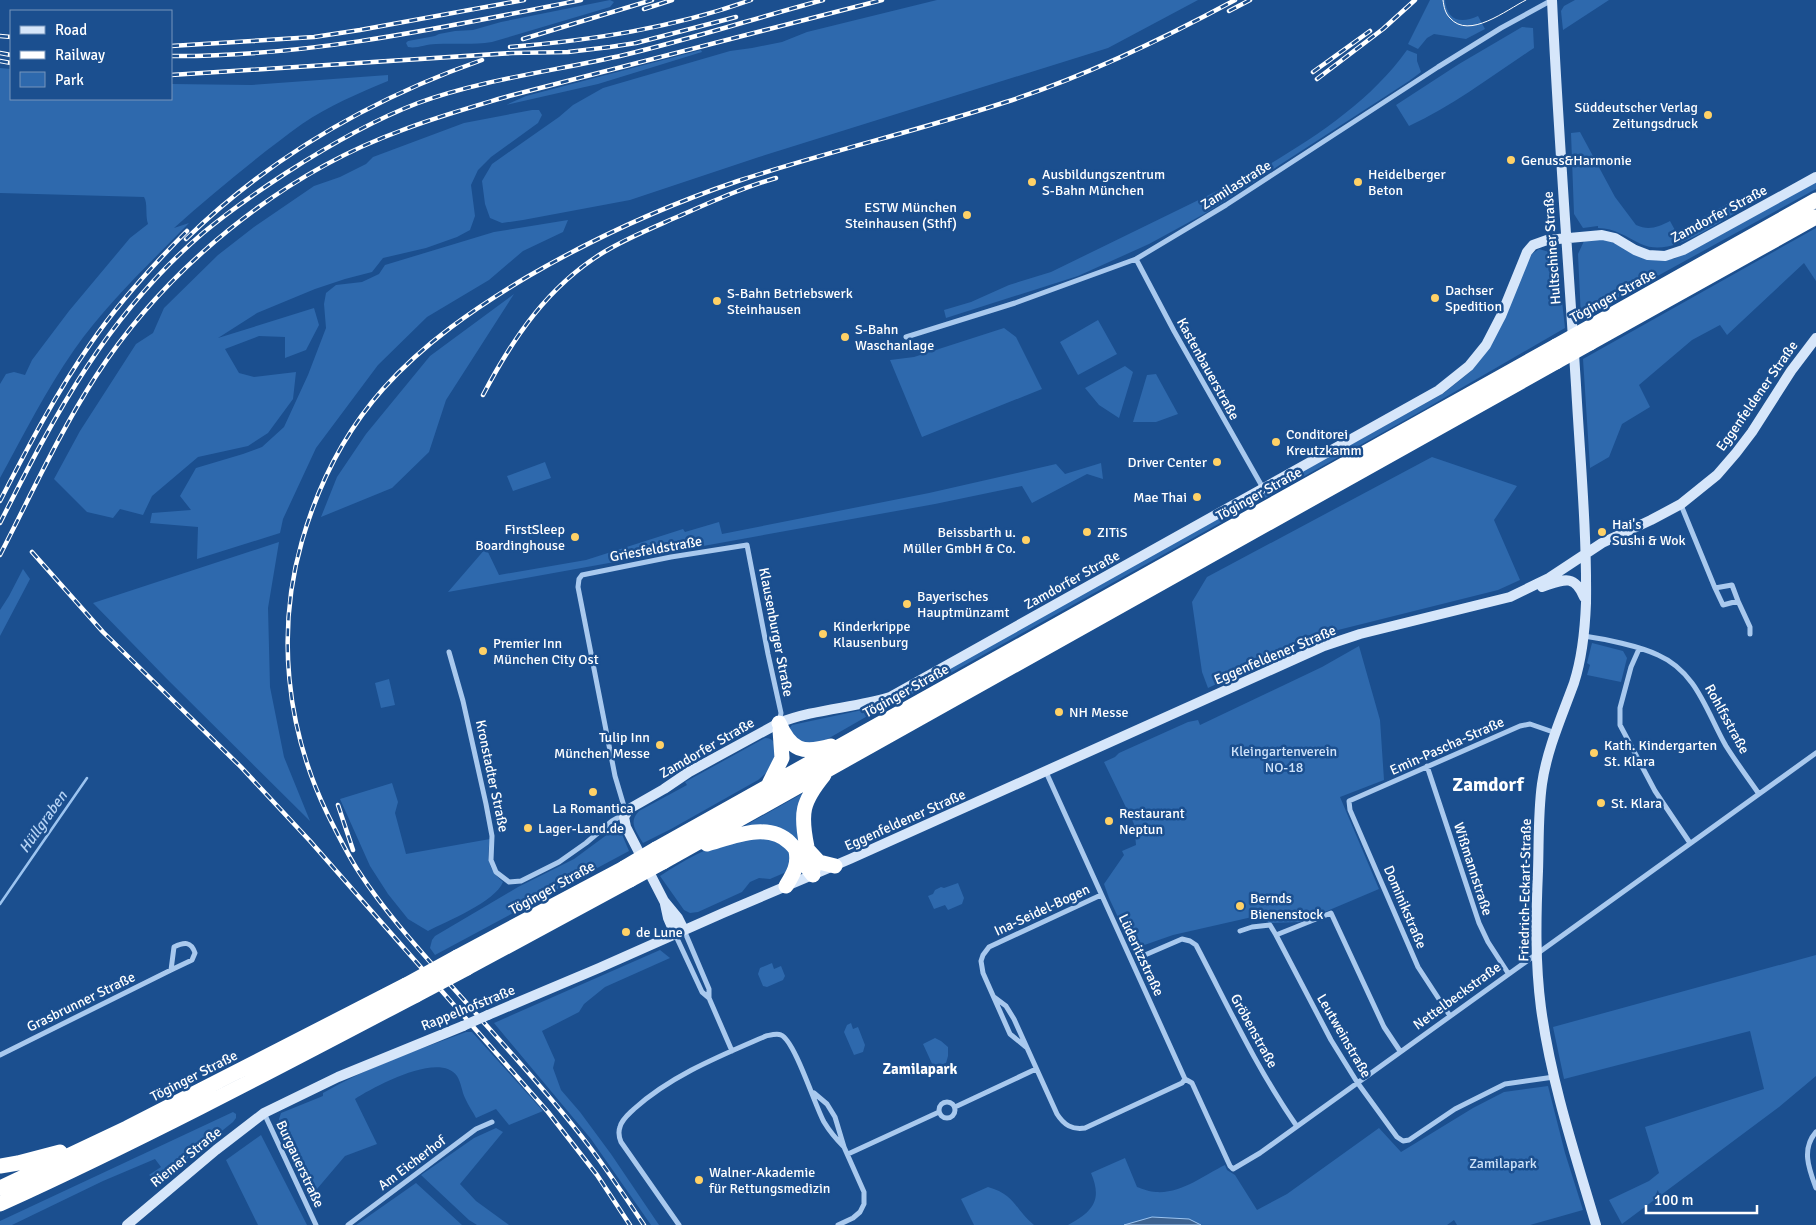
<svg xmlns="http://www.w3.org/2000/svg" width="1816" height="1225" viewBox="0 0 1816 1225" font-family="Signika,sans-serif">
<rect width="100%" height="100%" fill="#1b4f8f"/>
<path fill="#2e69ad" d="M610,0L614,2L610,7L492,42C473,45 455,43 436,44C426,44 417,49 408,47L406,43L408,41L435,36L439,34L455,31L473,30L501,22Z
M937,0H1198L1108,48L759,157L630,200L523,220L502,223L490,218L485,204L482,181L492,164L559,117L573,105L603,88L730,51L752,48L782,42L807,32Z
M1430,0H1445C1447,21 1461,24 1478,16L1485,29L1466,39L1434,34L1427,38L1418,49L1408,44Z
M1575,0H1609L1563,30L1561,11L1564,6Z
M1522,27L1533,28L1534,48C1493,75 1453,106 1409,126L1396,105L1459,64Z
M701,50L702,52L598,84L506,105L526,96Z
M1407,50L1417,54V61L1421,72L1409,81L1204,214L1149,244L1078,276L946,318L944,310L971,302L1009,285L1051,272L1260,170C1314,138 1370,102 1407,50Z
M0,68L11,69V99H171V84L251,85L388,75V81C359,93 328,106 302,124C258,156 214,192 174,228L189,223C149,264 107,303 74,350C46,390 24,434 0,478V384L6,374L14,372L25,375L32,360L69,311L130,238L148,224C145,215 148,203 144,197L0,193Z
M532,110H539L542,115L538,123L491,157L478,170L471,185L475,216L470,230L457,237L426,248L383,258L372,272L345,279L315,289L257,313L218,338L314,308L319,325L306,350L285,358V337L259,336L225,349L239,373L254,377L296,372L293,399L268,433L248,446L198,457L152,496L143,515L120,509L113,518L87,512L54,479L80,431L136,344L153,333L164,308L218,255L254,227L314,186L340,177L366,164L373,157L464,123Z
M1580,132L1615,197L1636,225C1649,231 1658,227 1670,221L1676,232L1731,202L1737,212C1711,226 1671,258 1641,244C1626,237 1615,228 1598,228V226L1583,228L1574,214L1571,133Z
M1816,181V189L1581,318L1578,254L1584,241L1606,239L1645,259H1674Z
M568,220L563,232L523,251L489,280L427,317L378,365L316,448L283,519L280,533L197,559L198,527L150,523L152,513L191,510L180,496L196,468L243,454L262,447L284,427L308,375L326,328L324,304L326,293L336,285L362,282L379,274L385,265L494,232Z
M1816,228V281L1804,263L1727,335L1720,325L1692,340L1639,385L1650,407L1622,424L1609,457L1590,468L1583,359Z
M1539,249L1549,252L1555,258L1557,276L1553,277L1554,285H1557L1562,301L1565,328L1425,409L918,691L878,710L824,741L813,745L796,742L789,729L792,725L876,707L887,702L1444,393L1471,371L1489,348L1527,263L1532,254Z
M514,294L446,400L429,452L392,488L321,517L337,477L366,434L430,356Z
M1098,320L1117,354L1078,375L1060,342Z
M1004,328L1016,337L1042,389L922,437L890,360L914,357Z
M1125,366L1133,372L1119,418L1099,405L1085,388Z
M1156,374L1178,414L1156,422H1133L1147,375Z
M1432,457L1517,486L1494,520L1520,580L1498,590L1322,634L1208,688L1202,672L1192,602L1207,577Z
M545,462L551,478L513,491L507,476Z
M1101,463L1103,479L1087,474L1032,503L1022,486L935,504L448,592L486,548L499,575L586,560L683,529L685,532L719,522L722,534L929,493L1056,464L1065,474Z
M279,542L268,608L270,687L284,757L310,821L167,679L93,603Z
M23,569L30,579L0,636V610L9,596Z
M1592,643L1623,651L1627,658L1621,682L1587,675L1590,665L1587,663Z
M1359,646L1380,720L1384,780L1340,797L1379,889L1301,922L1269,923L1261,915L1173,935L1133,949L1109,898L1104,884L1124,855L1122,851L1136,845L1134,824L1104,762L1115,757L1119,753L1188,722L1198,720L1200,725L1322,667Z
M389,679L395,705L381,708L375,683Z
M765,738C774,738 775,744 778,752L771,769L758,780L671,829L643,843C636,831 628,822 639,811L687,785L685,782Z
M392,783L398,802L395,813L406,854L490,839C487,859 487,868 503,882C495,902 447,921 428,931L408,919L388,894L370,866L340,799Z
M807,791L804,851L793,840L732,833Z
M616,827L621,832L629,851L435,955L430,948L432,940L435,936L518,887L574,859L612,831Z
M772,837L791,851V870L770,879L759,878L750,882L742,892L698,912L690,913L684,910L660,876C683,861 710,845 737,839C748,837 761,838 772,837Z
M958,883L964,898L962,904L948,910L945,905L934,909L928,896L933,894L935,890L941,887L944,888Z
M660,950L670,958L605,987L584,1004L579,1012L542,1031L555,1060L553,1068L561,1090L580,1112L611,1154L659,1225H651L591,1139L494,1023Z
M1816,955V1076L1779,1107L1622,1224L1609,1200L1649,1181L1659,1173L1645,1127L1764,1089L1750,1031L1564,1079L1553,1027Z
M772,963L774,969L781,966L785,976L783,980L767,987L763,986L758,974L760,968Z
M851,1023L853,1029L858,1027L865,1045L863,1052L854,1055L844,1032L847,1025Z
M466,1032H472L543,1111L509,1125L496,1109L476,1118C473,1112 468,1105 465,1098C462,1092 461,1082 457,1076C439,1051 374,1087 355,1099L377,1144L345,1156L311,1196L280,1126L279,1119L281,1113L323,1096V1093C367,1067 418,1050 466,1032Z
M935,1038L941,1041L948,1047V1056L946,1063L934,1068L923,1044Z
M1548,1086L1565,1153L1583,1210L1530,1225H1457L1454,1220L1447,1225H1068C1092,1212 1103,1201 1091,1173L1125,1158L1137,1187C1143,1189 1150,1192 1156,1192C1181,1194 1204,1175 1225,1165L1227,1170L1235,1175L1257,1210L1287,1194L1379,1128L1401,1152L1473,1108L1504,1092Z
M233,1112L236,1114V1118L233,1122L158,1182L149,1175L161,1167L155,1159L103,1181L12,1225H0V1221Z
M496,1128L503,1132L460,1184L476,1201L509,1225H477L469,1220L421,1175L474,1138Z
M261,1135L307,1225H258L226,1160Z
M416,1183L462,1225H356Z
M988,1187C1016,1195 1015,1210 1034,1225H974L961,1199Z"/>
<path fill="#3c6290" stroke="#9cc4f0" d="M1152,1217L1189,1219L1201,1225H1124Z"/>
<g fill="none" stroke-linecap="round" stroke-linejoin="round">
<path stroke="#9cc4f0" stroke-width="2.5" d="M0,904L87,778"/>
<path stroke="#a9c9ee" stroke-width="5" d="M1136,259L1174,331L1263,488
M906,337L1015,303L1136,259L1226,205L1438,67L1501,28L1552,0
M1681,505L1715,588L1732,585L1738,601
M1715,588L1723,605L1738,601L1750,627V634
M1584,636C1605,639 1639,646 1658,655C1697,672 1707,713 1726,746C1736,762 1748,778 1759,794
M1639,649L1631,667L1620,708V725L1655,791L1690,843
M449,652L463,701L486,804L492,836L491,860L496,872L509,882L521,881L559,862L586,843L612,821L626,813L615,776L578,587L579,579L582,575L671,557L747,545L768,654L781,713L779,723
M1427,766L1479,923L1488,942L1508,973
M1046,772L1185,1079L1192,1083L1230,1166L1233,1169L1260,1153L1816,753
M684,930L709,989V998
M1240,931L1252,927L1270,925L1276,935L1331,913L1384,1027L1400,1051
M675,934L702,992L709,998L732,1051
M1276,935L1331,1040L1357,1082L1397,1137L1403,1141L1409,1140L1455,1109L1505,1084L1554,1077
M1138,958L1182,939L1190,941L1196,945C1228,1006 1257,1069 1296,1125
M994,997L1006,1006L1014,1019L1057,1114C1064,1125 1072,1130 1085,1128L1182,1083L1185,1079
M1450,1016L1418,967L1350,810L1349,801L1520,726L1530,724L1556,733
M1026,1047L1010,1034L983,973L981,961L983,955L989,947L1101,895
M0,1055L171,970L192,960L195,953C191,941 184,942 174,947L171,970
M814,1093L827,1104L835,1117L844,1147L864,1192V1204L860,1212L853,1218L838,1225
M939 1110a8 8 0 1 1 16 0a8 8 0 1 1-16 0Z
M955,1107L1036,1069
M264,1113L316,1225
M1816,1132C1801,1149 1809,1169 1816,1188
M848,1154L939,1112
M348,1225L476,1129L492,1122
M679,1225L621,1142C619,1137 618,1132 620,1127C622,1119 629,1114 634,1109C672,1075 720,1056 766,1036C771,1035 777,1033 781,1035C795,1041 815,1106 824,1122C830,1132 836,1139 844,1147"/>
<path stroke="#d6e6fa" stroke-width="10" d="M1552,0C1558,129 1568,257 1576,385C1580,458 1587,531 1586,603C1585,630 1582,658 1574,683C1562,716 1547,749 1542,784C1538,813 1539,842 1538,871C1536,917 1535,962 1541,1008C1551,1082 1575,1154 1596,1225
M1542,587C1563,580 1574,573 1584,597
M665,904L668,918L675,934
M684,930L678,918L664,901L626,827L624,817L629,809L664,789L689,772L779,723C814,709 854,708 890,697L1439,390L1469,366L1486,345L1501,316L1527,252L1533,245L1547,240L1602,235L1615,238L1635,250L1648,255L1665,256L1683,250L1816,177
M488,1015L599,968L723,913L850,859L1324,646L1360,634L1510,597L1549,578L1602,543L1651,520L1681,504L1717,475L1736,453L1752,432L1791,371L1816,338
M127,1225L216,1150L264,1113L338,1077L463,1026"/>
<path stroke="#fff" stroke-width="15" d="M1590,327L1816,200
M1590,343L1816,217
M779,723C791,751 803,754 831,746
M768,786L782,758L780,730
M707,844C732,837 768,821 790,843C800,852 804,865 813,875
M656,849L1556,346
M808,850L819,862L835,866
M663,862L1556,362
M813,870C812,862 809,855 807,847C800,813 802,802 824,775
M786,886C793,874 799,865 796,851
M457,957L624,868
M467,968L630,880
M0,1166L18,1163L60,1152
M0,1188L127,1128L406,985
M0,1204C141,1140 279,1067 416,995"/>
<path stroke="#fff" stroke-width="1" d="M1443,0C1444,7 1445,13 1450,18C1469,40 1506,10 1526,0"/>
<defs>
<path id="rail" d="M644,9L672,0
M1229,11L1250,0
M0,36L11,37
M523,39L652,0
M171,46L314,37L360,30L524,0
M510,47C593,40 673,28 751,0
M0,53L11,55
M171,56C310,57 445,27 581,0
M0,61L11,63
M1313,72L1370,31
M171,75L512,53L568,52L610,47L636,43L736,17
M1317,79L1383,29L1415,0
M186,239C270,157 371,99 482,60
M483,395C513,338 548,286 604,252C627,238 652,228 677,217C709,203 741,188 776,178
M0,501C28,447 56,393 91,343C119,302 152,266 187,231
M0,523C55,414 108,314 203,233C229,211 257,192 286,173C328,146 371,121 418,103C484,79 555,71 624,55C691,39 756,18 823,0
M32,552L103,632L241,767L310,841L548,1112L597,1175L630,1225
M0,555C31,495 59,433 96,376C166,268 280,175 400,131C436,117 472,107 509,96L882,0
M338,805L353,850
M644,1225C626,1198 608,1171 589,1146C550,1094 505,1047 463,999C427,958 389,918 359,872C347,854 337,833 327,813C286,728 276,631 302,541C318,485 344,433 383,389C424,343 475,308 527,277C594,238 664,206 738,181C826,152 917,131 1006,102C1086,76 1161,40 1235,0"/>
</defs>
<use href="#rail" stroke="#fff" stroke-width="4.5"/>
<use href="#rail" stroke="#1b4f8f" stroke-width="2.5" stroke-dasharray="8" stroke-linecap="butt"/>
<path stroke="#d6e6fa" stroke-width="10" d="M463,1026L488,1015"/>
<path stroke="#fff" stroke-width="15" d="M1556,346L1590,327
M1556,362L1590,343
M624,868L656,849
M630,880L663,862
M406,985L457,957
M416,995L467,968"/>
</g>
<g fill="#ffd166" stroke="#1b4f8f" stroke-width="2">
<circle cx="1708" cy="115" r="5"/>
<circle cx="1511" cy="160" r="5"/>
<circle cx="1032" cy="182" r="5"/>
<circle cx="1358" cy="182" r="5"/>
<circle cx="967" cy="215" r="5"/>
<circle cx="1435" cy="298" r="5"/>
<circle cx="717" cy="301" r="5"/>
<circle cx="845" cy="337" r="5"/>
<circle cx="1276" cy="442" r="5"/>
<circle cx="1217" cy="462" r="5"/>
<circle cx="1197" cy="497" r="5"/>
<circle cx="1087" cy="532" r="5"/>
<circle cx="1602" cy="532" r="5"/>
<circle cx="575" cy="537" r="5"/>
<circle cx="1026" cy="540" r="5"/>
<circle cx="907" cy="604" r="5"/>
<circle cx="823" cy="634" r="5"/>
<circle cx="483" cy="651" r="5"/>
<circle cx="1059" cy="712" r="5"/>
<circle cx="660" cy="745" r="5"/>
<circle cx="1594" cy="753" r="5"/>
<circle cx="593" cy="792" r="5"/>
<circle cx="1601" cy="803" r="5"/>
<circle cx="1109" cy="821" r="5"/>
<circle cx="528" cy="828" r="5"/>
<circle cx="1240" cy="906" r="5"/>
<circle cx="626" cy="932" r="5"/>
<circle cx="699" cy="1180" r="5"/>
</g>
<g text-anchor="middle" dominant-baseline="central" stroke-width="5" stroke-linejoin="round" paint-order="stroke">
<g font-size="14" fill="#fff" stroke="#1b4f8f" text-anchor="start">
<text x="1698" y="107" text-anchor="end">Süddeutscher Verlag<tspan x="1698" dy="16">Zeitungsdruck</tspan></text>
<text x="1521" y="160">Genuss&amp;Harmonie</text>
<text x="1042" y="174">Ausbildungszentrum<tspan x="1042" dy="16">S-Bahn München</tspan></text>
<text x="1368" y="174">Heidelberger<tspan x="1368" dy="16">Beton</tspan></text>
<text x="957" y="207" text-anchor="end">ESTW München<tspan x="957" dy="16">Steinhausen (Sthf)</tspan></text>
<text x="1445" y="290">Dachser<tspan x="1445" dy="16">Spedition</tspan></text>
<text x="727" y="293">S-Bahn Betriebswerk<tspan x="727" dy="16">Steinhausen</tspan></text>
<text x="855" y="329">S-Bahn<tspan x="855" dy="16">Waschanlage</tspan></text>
<text x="1286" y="434">Conditorei<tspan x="1286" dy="16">Kreutzkamm</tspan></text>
<text x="1207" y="462" text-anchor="end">Driver Center</text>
<text x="1187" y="497" text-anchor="end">Mae Thai</text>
<text x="1612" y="524">Hai's<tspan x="1612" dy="16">Sushi &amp; Wok</tspan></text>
<text x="565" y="529" text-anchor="end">FirstSleep<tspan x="565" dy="16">Boardinghouse</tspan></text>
<text x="1016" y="532" text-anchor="end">Beissbarth u.<tspan x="1016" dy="16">Müller GmbH &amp; Co.</tspan></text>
<text x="1097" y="532">ZITiS</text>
<text x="917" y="596">Bayerisches<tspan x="917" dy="16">Hauptmünzamt</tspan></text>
<text x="833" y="626">Kinderkrippe<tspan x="833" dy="16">Klausenburg</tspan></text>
<text x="493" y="643">Premier Inn<tspan x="493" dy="16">München City Ost</tspan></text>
<text x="1069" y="712">NH Messe</text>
<text x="650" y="737" text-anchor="end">Tulip Inn<tspan x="650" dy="16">München Messe</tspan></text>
<text x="1604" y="745">Kath. Kindergarten<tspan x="1604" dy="16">St. Klara</tspan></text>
<text x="1611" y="803">St. Klara</text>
<text x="593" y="808" text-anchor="middle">La Romantica</text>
<text x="1119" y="813">Restaurant<tspan x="1119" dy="16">Neptun</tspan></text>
<text x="538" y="828">Lager-Land.de</text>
<text x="1250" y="898">Bernds<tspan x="1250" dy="16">Bienenstock</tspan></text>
<text x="636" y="932">de Lune</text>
<text x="709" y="1172">Walner-Akademie<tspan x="709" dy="16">für Rettungsmedizin</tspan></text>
</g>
<g font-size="14" fill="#fff" stroke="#1b4f8f">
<text transform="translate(1236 185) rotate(-32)">Zamilastraße</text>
<text transform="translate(1719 214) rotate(-28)">Zamdorfer Straße</text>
<text transform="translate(1552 248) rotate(-94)">Hultschiner Straße</text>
<text transform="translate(1613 296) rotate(-29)">Töginger Straße</text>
<text transform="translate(1208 369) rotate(61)">Kastenbauerstraße</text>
<text transform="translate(1757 396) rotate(-55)">Eggenfeldener Straße</text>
<text transform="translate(1259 494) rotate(-29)">Töginger Straße</text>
<text transform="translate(656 549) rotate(-10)">Griesfeldstraße</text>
<text transform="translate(1072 580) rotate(-29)">Zamdorfer Straße</text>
<text transform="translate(776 632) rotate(79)">Klausenburger Straße</text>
<text transform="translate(1275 655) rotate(-23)">Eggenfeldener Straße</text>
<text transform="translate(906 691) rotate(-29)">Töginger Straße</text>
<text transform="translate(1727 719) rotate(61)">Rohlfsstraße</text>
<text transform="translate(1447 746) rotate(-24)">Emin-Pascha-Straße</text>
<text transform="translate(707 748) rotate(-30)">Zamdorfer Straße</text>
<text transform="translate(492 776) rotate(78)">Kronstadter Straße</text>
<text transform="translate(905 820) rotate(-24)">Eggenfeldener Straße</text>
<text transform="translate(1473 869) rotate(72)">Wißmannstraße</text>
<text transform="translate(552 888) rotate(-29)">Töginger Straße</text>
<text transform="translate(1525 890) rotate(-89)">Friedrich-Eckart-Straße</text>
<text transform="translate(1405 907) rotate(67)">Dominikstraße</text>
<text transform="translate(1042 910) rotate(-25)">Ina-Seidel-Bogen</text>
<text transform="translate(1141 955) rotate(65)">Lüderitzstraße</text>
<text transform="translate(1457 996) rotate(-36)">Nettelbeckstraße</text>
<text transform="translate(81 1002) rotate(-26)">Grasbrunner Straße</text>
<text transform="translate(468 1008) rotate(-22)">Rappelhofstraße</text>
<text transform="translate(1254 1031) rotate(61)">Gröbenstraße</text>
<text transform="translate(1344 1036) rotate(60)">Leutweinstraße</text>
<text transform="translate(194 1076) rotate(-27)">Töginger Straße</text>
<text transform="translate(186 1157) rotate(-39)">Riemer Straße</text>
<text transform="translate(412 1163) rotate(-37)">Am Eicherhof</text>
<text transform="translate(300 1164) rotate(65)">Burgauerstraße</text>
</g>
<g font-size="14" fill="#cfe3fa" stroke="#1b4f8f">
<text x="1284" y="751">Kleingartenverein<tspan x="1284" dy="16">NO-18</tspan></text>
<text x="1503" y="1163">Zamilapark</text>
</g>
<g font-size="15" font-style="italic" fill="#b5d3f5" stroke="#1b4f8f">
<text transform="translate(43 822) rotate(-55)">Hüllgraben</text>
</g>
<g font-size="15" font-weight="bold" fill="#fff" stroke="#1b4f8f">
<text x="920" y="1069">Zamilapark</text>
</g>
<g font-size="19" font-weight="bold" fill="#fff" stroke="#1b4f8f">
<text x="1488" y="785">Zamdorf</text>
</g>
</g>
<rect x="10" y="10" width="162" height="90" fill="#1b4f8f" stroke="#7695bc"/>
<rect x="20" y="26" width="25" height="8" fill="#d6e6fa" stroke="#7695bc"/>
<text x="55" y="35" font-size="15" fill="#ffffff">Road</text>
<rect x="20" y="51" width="25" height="8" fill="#ffffff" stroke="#7695bc"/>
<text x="55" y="60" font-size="15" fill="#ffffff">Railway</text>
<rect x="20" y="72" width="25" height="15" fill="#2e69ad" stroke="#7695bc"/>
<text x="55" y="85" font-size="15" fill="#ffffff">Park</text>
<path d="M1646 1205v8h111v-8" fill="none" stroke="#ffffff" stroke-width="2.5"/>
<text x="1654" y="1205" font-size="15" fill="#ffffff" stroke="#1b4f8f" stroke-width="4" paint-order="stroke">100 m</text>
</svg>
